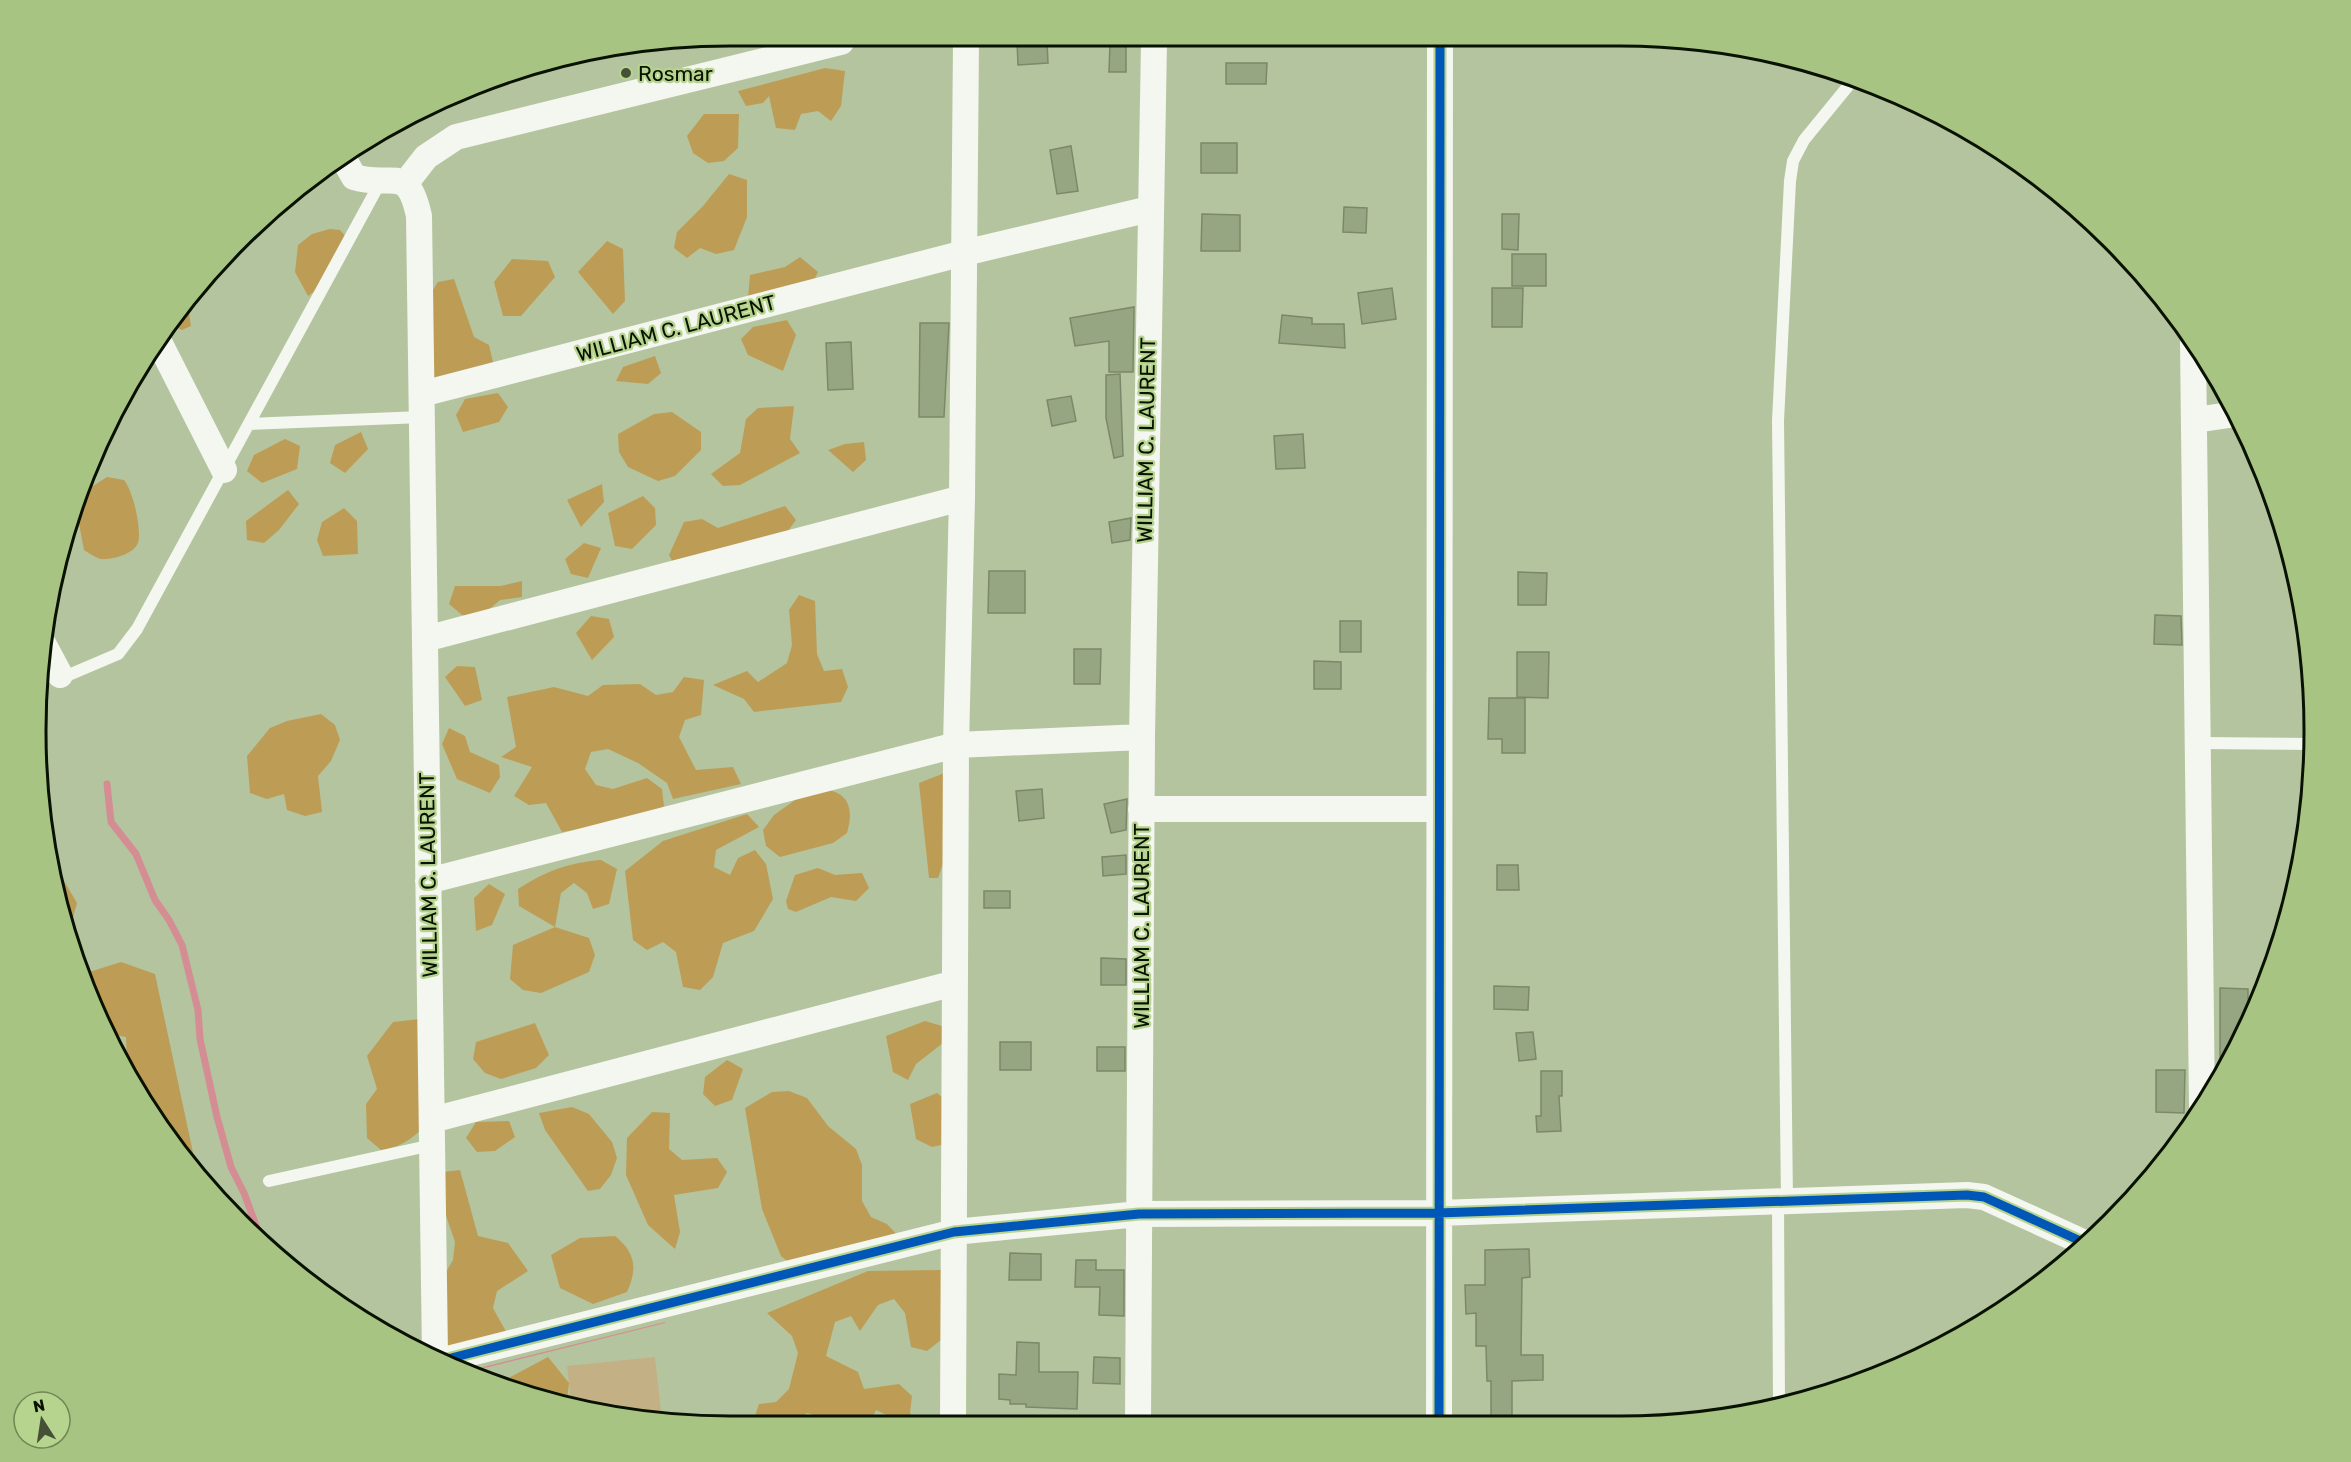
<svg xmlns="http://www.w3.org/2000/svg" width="2351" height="1462" viewBox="0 0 2351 1462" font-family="Rubik,sans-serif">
<rect width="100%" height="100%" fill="#b4c49e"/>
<path fill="#c3b185" d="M655,1357L662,1420H641L571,1402L567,1366Z"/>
<path fill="#bd9d55" d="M825,68L845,71L841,106L831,121L818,111L801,114L795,130L776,128L769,96L763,103L746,106L738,91Z
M704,114H739L738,148L724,161L708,163L693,153L687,136Z
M729,174L747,180V217L734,250L716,254L700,248L687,258L674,248L677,232L703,206Z
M330,229L340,230L346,237L331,279L308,296L295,272L298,245L312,234Z
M607,241L623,249L625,301L613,314L578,272Z
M226,255L229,262L198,287Z
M800,257L818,272L810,288L747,309L750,275L785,267Z
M512,259L548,261L555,277L521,316H503L494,282Z
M454,279L474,337L489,345L493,362L484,376L451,390L433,377L428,298L438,282Z
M187,300L191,326L182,330L174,326L171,320Z
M787,320L796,335L783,371L748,355L741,339L753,327Z
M655,356L661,373L648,384L616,381L623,367Z
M498,393L508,407L499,422L463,432L456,415L465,399Z
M794,406L790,439L800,453L740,485L723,486L711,474L740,453L746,419L758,408Z
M672,412L701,432V450L675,476L658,481L628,467L619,452L618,434L654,414Z
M361,432L368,449L345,473L330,463L335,445Z
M285,439L300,446L297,469L262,483L247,471L254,455Z
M864,442L866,460L853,472L828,450L845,444Z
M107,477L124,480C133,491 142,529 138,543C134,554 112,560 101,559C96,558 89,553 84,550L75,503L79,495Z
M602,484L604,502L581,527L567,500Z
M288,490L299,504L279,530L264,543L247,540L246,521Z
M643,496L655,508L656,525L632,549L615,546L608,513Z
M785,506L796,520L785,535L677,570L669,555L684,522L702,519L718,528Z
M344,508L357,521L358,554L323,556L317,540L322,522Z
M584,543L601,548L588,578L571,574L565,559Z
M522,581V597L500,600L479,618L462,615L449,604L455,586H501Z
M799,595L815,601L817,654L824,671L842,669L848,687L841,702L754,712L744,699L713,685L747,671L758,682L787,663L792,645L789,610Z
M591,616L609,619L614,637L592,660L576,633Z
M457,666L475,667L482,700L465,706L445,677Z
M684,677L704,680L701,715L685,720L679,737L696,770L733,767L741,784L673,799L667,783L638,763L608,749L591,752L585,769L596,785L613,789L647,778L662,789L664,806L650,817L562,832L546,803L529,805L514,796L532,767L501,757L516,747L507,697L554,687L588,696L603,685L640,684L656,695L673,692Z
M321,714L335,725L340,740L331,761L318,776L322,812L305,816L287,810L284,794L267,799L250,793L247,756L270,728L287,721Z
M449,728L465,736L470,752L499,765L500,777L490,793L457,779L442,744Z
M947,772L962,809L938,878H929L919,783Z
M812,788C844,789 856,801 847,833L833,843L780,857L766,846L763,830L774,815Z
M747,814L759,827L716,850L714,867L730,875L738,858L755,850L766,864L773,899L754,931L723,943L713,977L700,990L683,987L676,952L663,942L647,950L633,940L625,871L663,841Z
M601,860L617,869L609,904L593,909L587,893L574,883L561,893L555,927L589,938L595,955L589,972L541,993L523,990L510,979L513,945L555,927L519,906L518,889C546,871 567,863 601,860Z
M54,864L77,903L72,921L66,929L60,911Z
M818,868L835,875L862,873L869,888L856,901L831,897L796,912L788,909L786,901L795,875Z
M489,884L505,894L492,925L476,931L474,898Z
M121,962L155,974L198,1176L153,1117L127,1068L126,1037L109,1034L89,997L83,979L86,973Z
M429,1018L432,1120C414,1136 406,1146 381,1150L367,1138L366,1104L377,1089L367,1056L393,1022Z
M925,1021L942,1026L943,1043L916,1064L908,1080L893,1072L886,1036Z
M535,1023L549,1055L536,1068L501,1079L485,1073L473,1059L476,1042Z
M727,1060L743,1069L732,1100L715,1106L703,1094L705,1077Z
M789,1091L807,1098L828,1126L856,1149L862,1165V1201L871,1217L887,1224L899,1237L796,1268L781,1256L762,1209L745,1108L772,1092Z
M937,1093L952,1105L950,1143L932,1147L916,1139L910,1104Z
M572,1107L589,1114L612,1142L617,1158L611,1175L600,1189L588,1191L545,1130L539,1113Z
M652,1112L670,1113L669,1149L682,1160L717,1158L727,1172L718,1188L674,1195L680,1232L675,1249L648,1225L626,1175L627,1138Z
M509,1121L515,1137L495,1151L477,1152L466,1138L476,1122Z
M460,1170L478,1236L508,1243L528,1271L497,1291L493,1308L509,1337L450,1348L433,1341L426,1306L453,1260L455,1242L437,1189L443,1172Z
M615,1236C635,1252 638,1268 627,1292L593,1304L560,1288L551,1255L580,1238Z
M941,1270L948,1322L941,1340L927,1351L911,1347L905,1313L894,1299L878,1305L860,1331L851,1316L835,1322L826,1356L858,1372L864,1389L899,1384L912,1396L910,1413L914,1421H892L891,1417L876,1410L871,1421H825L822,1417L807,1413L797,1421H757L755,1416L759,1404L776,1402L789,1389L798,1353L792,1336L767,1313L868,1271Z
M548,1357L569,1383L567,1400L503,1383V1381Z"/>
<path fill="#d48d93" d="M665,1322V1323L465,1373L463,1372Z"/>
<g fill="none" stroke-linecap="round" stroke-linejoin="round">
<path stroke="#d48d93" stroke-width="7" d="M107,784L111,822L136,854L155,900L169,920L182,945L198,1010L200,1039L217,1117L231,1167L244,1193L261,1239"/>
</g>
<path fill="#97a682" stroke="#7c886a" stroke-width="1.5" d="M1017,42H1047L1048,63L1018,65Z
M1110,44H1126V72H1109Z
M1226,63H1267L1266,84H1226Z
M1201,143H1237V173H1201Z
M1071,146L1078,191L1057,194L1050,150Z
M1344,207L1367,208L1366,233L1343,232Z
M1202,214L1240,215V251H1201Z
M1502,214H1519L1518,250L1502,249Z
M1512,254H1546V286H1512Z
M1392,288L1396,319L1362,324L1358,293Z
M1492,288H1523L1522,327H1492Z
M1134,307L1133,372H1109V341L1075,346L1070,318Z
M1282,315L1312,318V324H1344L1345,348L1279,343Z
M920,323H949L944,417H919Z
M851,342L853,389L828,390L826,343Z
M1120,374L1123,456L1114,458L1106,418V375Z
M1071,396L1076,421L1052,426L1047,400Z
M1303,434L1305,468L1276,469L1274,436Z
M1131,518L1130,540L1112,543L1109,522Z
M989,571H1025V613H988Z
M1518,572L1547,573L1546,605H1518Z
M2155,615L2181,616L2182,645L2154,644Z
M1340,621H1361V652H1340Z
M1074,649H1101L1100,684H1074Z
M1517,652H1549L1548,698L1517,697Z
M1314,661L1341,662V689H1314Z
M1489,698H1525V753H1502V739H1488Z
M1042,789L1044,818L1019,821L1016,791Z
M1127,799L1126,830L1111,833L1104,804Z
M1126,855V874L1103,876L1102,857Z
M1497,865H1518L1519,890H1497Z
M984,891H1010V908H984Z
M1101,958L1126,959V985H1101Z
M1494,986L1529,987L1528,1010L1494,1009Z
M2220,988L2248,989V1026L2243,1039L2220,1077Z
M1533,1032L1536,1059L1519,1061L1516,1033Z
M1000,1042H1031V1070H1000Z
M1097,1047H1125V1071H1097Z
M2156,1070H2185L2184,1113L2156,1112Z
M1541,1071H1562V1096H1559L1561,1131L1537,1132L1536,1116H1541Z
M1529,1249L1530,1277L1522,1278L1521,1355H1543V1380L1512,1381V1423H1491V1381H1487L1486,1346H1476V1313L1466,1314L1465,1285H1485V1250Z
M1010,1253L1041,1254V1280H1009Z
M1076,1260H1096V1270H1124V1316L1099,1315L1100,1287H1075Z
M1017,1342L1039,1343V1372H1078L1077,1409L1026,1407V1404H1010V1400L999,1399V1374L1016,1375Z
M1094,1357L1120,1358V1384L1093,1383Z"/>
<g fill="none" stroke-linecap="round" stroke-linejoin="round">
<path stroke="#f4f6f0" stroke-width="12" d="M249,424L422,417
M41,677L71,674L118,654L137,629L381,181
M2199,743L2312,744
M269,1181L432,1145
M1787,1201L1778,421L1790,181L1793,161L1804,140L1853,80
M1778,1202L1779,1406"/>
<path stroke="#f4f6f0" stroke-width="26" d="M342,156L354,177C392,189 407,162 419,216L435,1355
M405,184L426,157L456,137L841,42
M158,340L224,470
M2193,344L2202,1106
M422,394L964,253L1150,209
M2195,420L2236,414
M425,639L962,498
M44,645L60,675
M1141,809H1439
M428,881L956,745L1142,737
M432,1120L955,983
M443,1360L954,1232L1139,1214L1438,1213L1967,1195L1984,1197L2087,1244
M953,1421L956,745L962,498L966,42
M1138,1422L1142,737L1154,42
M1439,1424L1440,42"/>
<defs>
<path id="cycleway" d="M443,1360L954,1232L1139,1214L1438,1213L1967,1195L1984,1197L2087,1244
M1439,1424L1440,42"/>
</defs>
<use href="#cycleway" stroke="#b6d48e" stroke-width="13"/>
<use href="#cycleway" stroke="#0057b8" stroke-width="9"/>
</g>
<circle fill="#455037" stroke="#b6d48e" stroke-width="2" cx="626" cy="73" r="6"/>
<g text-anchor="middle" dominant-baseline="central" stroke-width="4.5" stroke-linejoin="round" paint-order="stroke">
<g font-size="21" fill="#091200" stroke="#b6d48e" text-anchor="start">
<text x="638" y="73">Rosmar</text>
</g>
<g font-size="21" fill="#091200" stroke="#b6d48e">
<text transform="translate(676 328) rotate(-15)">WILLIAM C. LAURENT</text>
<text transform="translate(1146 440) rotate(-89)">WILLIAM C. LAURENT</text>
<text transform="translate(428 875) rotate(-91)">WILLIAM C. LAURENT</text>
<text transform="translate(1141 926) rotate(-90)">WILLIAM C. LAURENT</text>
</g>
</g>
<path d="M0 0H2351V1462H0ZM730 46H1620A684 684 0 0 1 2304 730V732A684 684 0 0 1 1620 1416H730A684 684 0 0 1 46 732V730A684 684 0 0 1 730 46Z" fill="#a8c483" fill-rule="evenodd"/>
<path fill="none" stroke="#091200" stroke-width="3" d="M730 46H1620A684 684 0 0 1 2304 730V732A684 684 0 0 1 1620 1416H730A684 684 0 0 1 46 732V730A684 684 0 0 1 730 46Z"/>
<g transform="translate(42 1420) rotate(348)"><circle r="28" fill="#b6d48e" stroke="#718655" stroke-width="1.5"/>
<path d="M0-4.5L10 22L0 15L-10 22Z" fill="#455037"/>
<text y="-9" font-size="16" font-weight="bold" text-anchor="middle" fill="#091200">N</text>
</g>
</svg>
